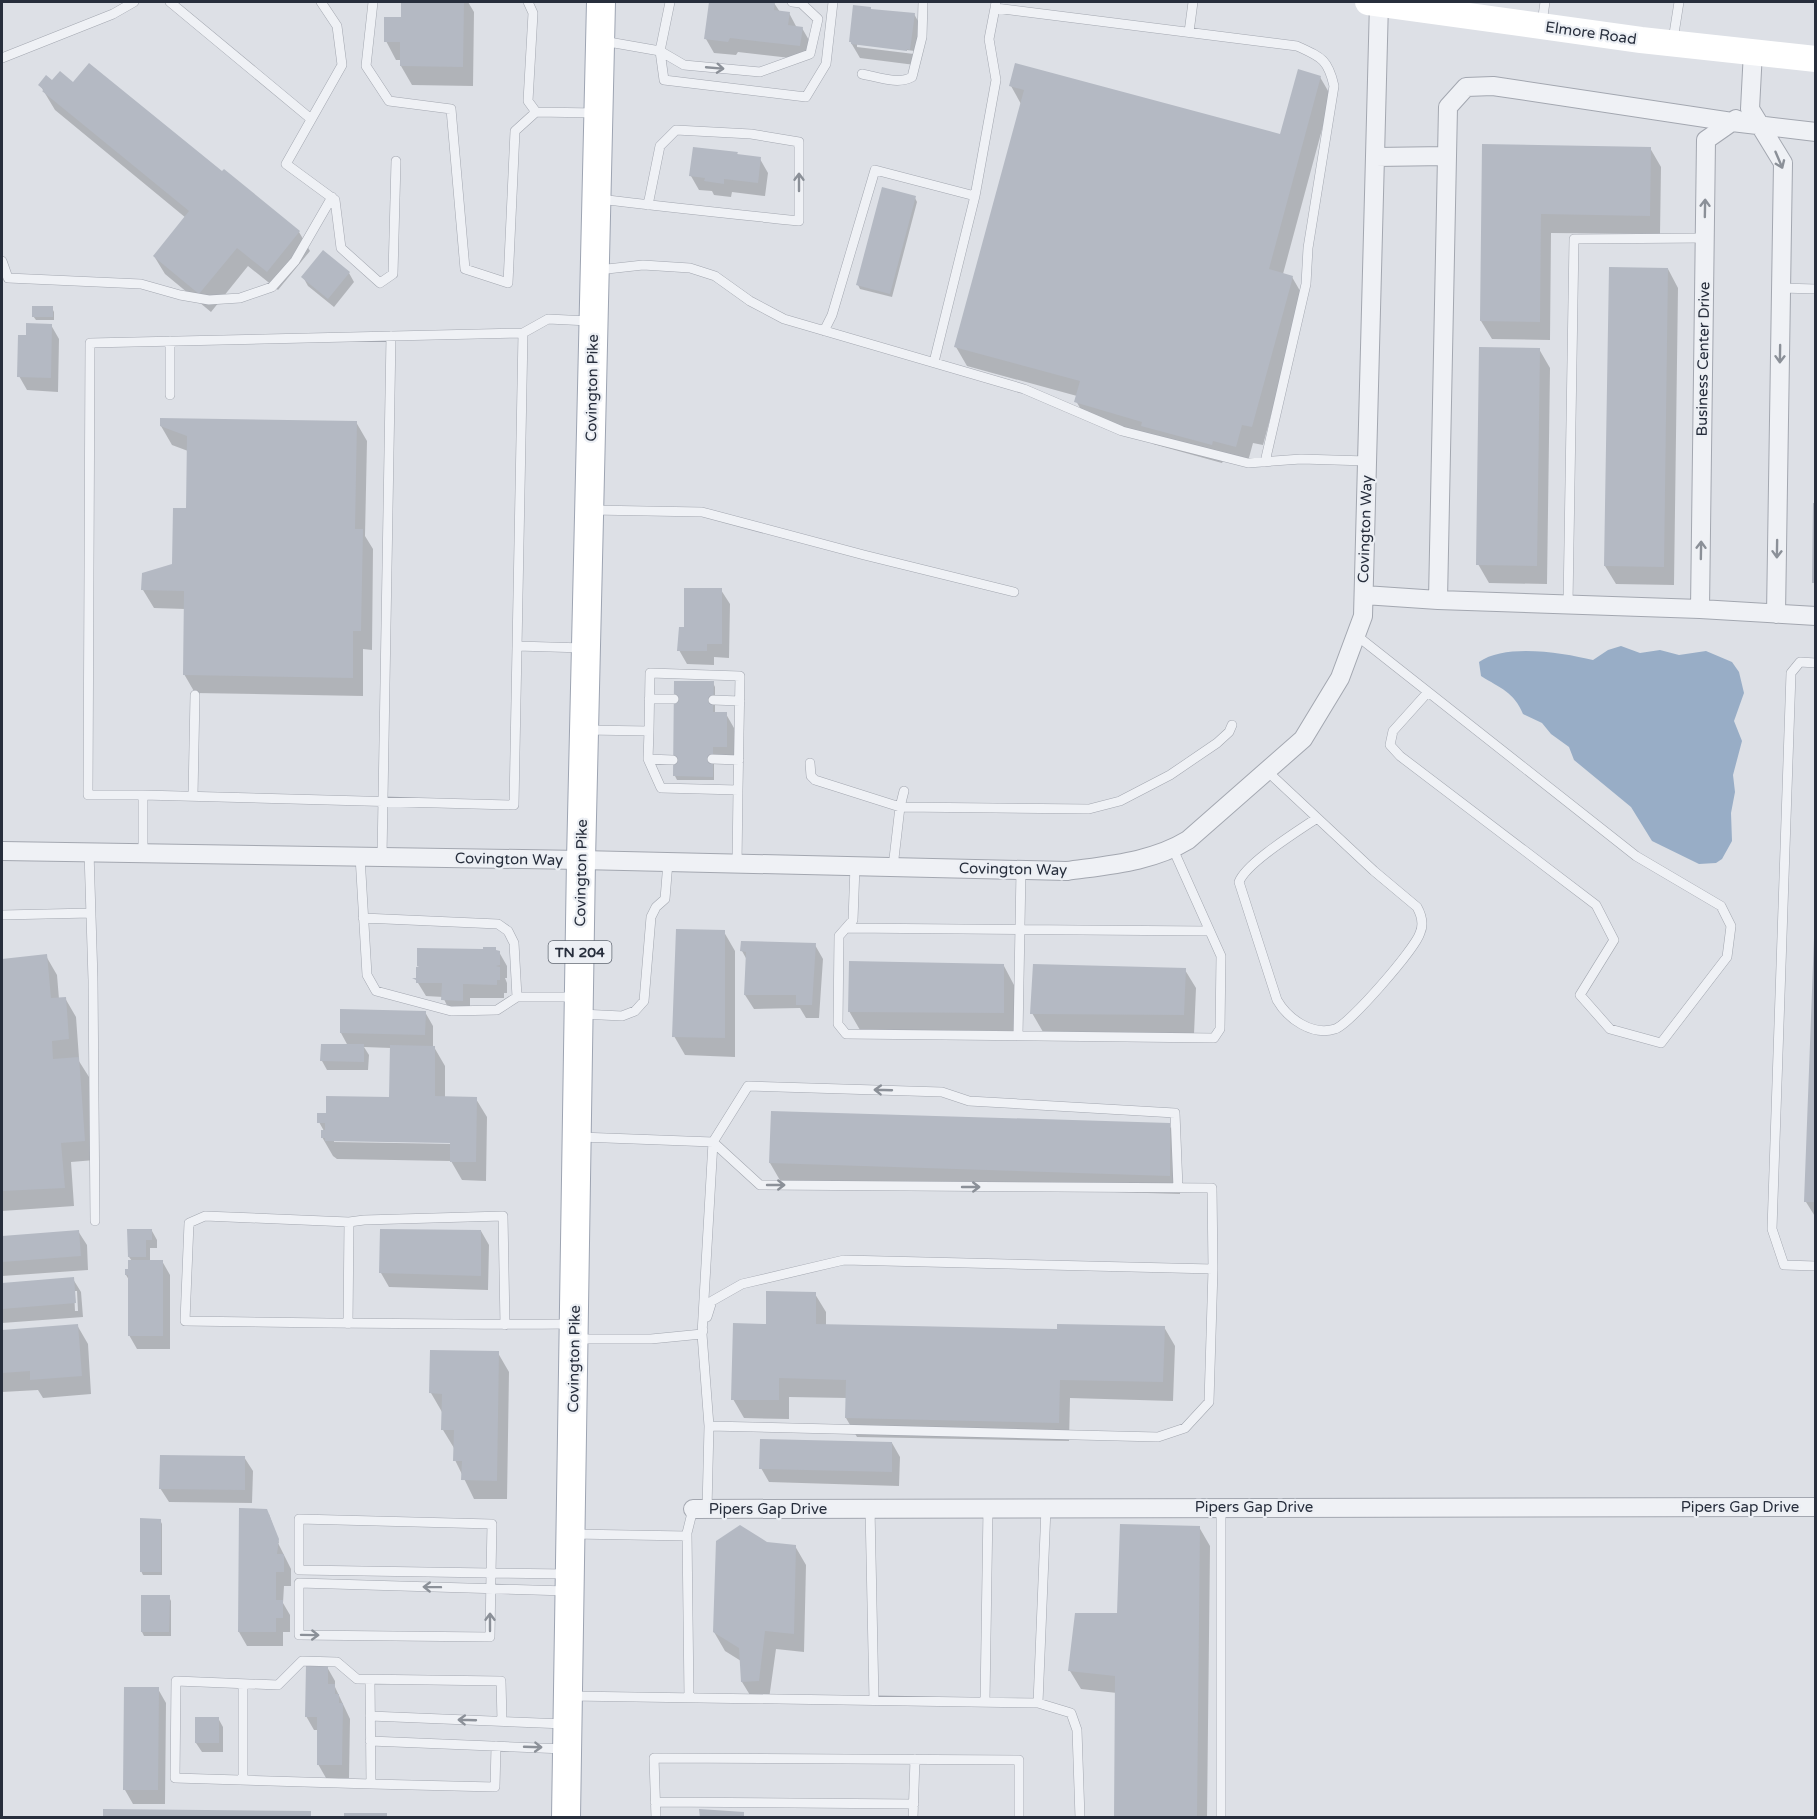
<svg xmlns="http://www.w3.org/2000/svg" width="1817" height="1819" viewBox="0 0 1817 1819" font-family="'Varela Round',sans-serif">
<rect width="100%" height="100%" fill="#dde0e6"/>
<path fill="#98adc6" d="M1621,646L1640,653L1660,650L1679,655L1706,651L1732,662L1739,672L1744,693L1734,721L1742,741L1733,775L1735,792L1731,813L1732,841L1722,859L1716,863L1699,864L1652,841L1631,807L1574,760L1569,747L1551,734L1542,723L1523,714C1514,692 1500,688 1481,676L1479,662C1506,643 1563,653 1593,660L1608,650Z"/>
<path fill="#0003" fill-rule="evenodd" d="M403,2H468L474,12L473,86L412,85L401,66V60H396L386,41L403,19Z
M723,2L768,5L769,2L774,3L780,12L789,13L797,28H802L810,42L808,60L738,52L736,55L714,53L706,39Z
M871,10L914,14L922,28L915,65L860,58L850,41ZM857,44L915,51L914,54L857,47Z
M1320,77L1331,96L1283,274L1292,277L1303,296L1263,445L1253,443L1247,465L1224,459L1222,463L1153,444L1150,439L1087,420L1076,401L1077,396L967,366L956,347L1021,104L1011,86L1281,135Z
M52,82L73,84L222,174L299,232L310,251L278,290L248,266L211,312L165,274L154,256L186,218L55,110L40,85Z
M1484,146L1650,148L1661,167L1660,234L1551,233L1550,340L1492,339L1481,321Z
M737,153L738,156L760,159L768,173L765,196L732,192L731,197L714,195L712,191L699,190L691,176Z
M915,198L917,202L892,297L860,289L858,285Z
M323,252L349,273L354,282L334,307L308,286L303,277Z
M1668,269L1678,288L1674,585L1616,584L1605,566Z
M52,308L54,312V320H36L33,316Z
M51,325L59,339L58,392L27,390L19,376L27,337Z
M1539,349L1550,368L1547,584L1489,583L1478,564Z
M356,422L367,441L365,536L373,549L372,650L363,649V696L195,693L184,674L185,609L154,608L143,590L173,565L187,510L188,451L172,445L161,426Z
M721,590L730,604L729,658L714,657V665L687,664L679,650L686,628Z
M713,683L715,687V714H726L734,728V761L714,760V780H677L675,776Z
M1816,926V1218L1806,1202Z
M724,932L735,951V1057L685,1055L674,1036Z
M815,945L823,959L819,1018H806L800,1008L754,1009L745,995L747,960L742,951Z
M497,951L499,952L507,966V978H505L507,983V993H504V998H470V1014H451L443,997L426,996L418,983Z
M46,956L57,975L59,999L65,998L76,1017L79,1058H77L89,1077L95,1160L71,1162L74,1206L2,1211V960Z
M1004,966L1014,985V1031L860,1030L849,1011Z
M1185,970L1196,988L1194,1034L1043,1032L1032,1013Z
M341,1011L425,1012L433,1026V1047H434L445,1066V1098L476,1099L487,1117L486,1181L462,1180L451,1161L337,1159L333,1156L322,1137L324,1131L319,1122L327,1114L391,1098V1048L364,1047L369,1055L368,1070H327L322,1061L348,1046L341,1033ZM334,1139L457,1141V1144L334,1142Z
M772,1113L1169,1125L1180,1144V1194L781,1182L770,1163Z
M78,1231L87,1245L88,1270L2,1276V1237Z
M152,1231L157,1240V1248H150V1261H162L170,1275V1349H137L129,1335V1280L126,1275L132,1261L129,1257Z
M481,1231L489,1245L488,1290L389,1287L381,1273Z
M73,1279L81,1292L83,1317L2,1323V1284ZM74,1291H77L78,1311H75Z
M815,1294L826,1312V1326L1058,1331L1164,1327L1175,1346L1173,1401L1070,1398L1069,1441L857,1437L846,1418L847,1398L789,1397V1419L744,1418L733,1399L767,1325Z
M77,1325L88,1344L91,1394L43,1398L38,1390L2,1392V1331Z
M498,1353L509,1372L507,1499H474L455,1460L454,1448L443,1430L442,1412L431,1393Z
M892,1443L900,1457L899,1486L769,1482L761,1468Z
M244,1457L253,1471L252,1503L169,1502L160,1488Z
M269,1514L279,1543H278L291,1569V1586H284L283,1603L290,1615V1632H283V1646H247L239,1632Z
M160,1520L162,1524V1575H143L141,1571Z
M1199,1527L1210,1546L1207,1818H1116L1117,1693L1081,1689L1070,1671Z
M766,1543L795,1546L806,1565L804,1652L776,1649L769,1699L753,1700L742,1682L741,1661L725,1651L714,1632Z
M169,1597L171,1601V1636H144L142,1632Z
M327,1667L335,1681V1687L350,1719L349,1778H326L318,1764L319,1730H314L306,1716Z
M158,1689L166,1703L165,1804H133L125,1790Z
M218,1718L223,1727V1752H202L196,1743Z"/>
<path fill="#b4b9c3" d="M401,2H464L463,67L400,66V42H384V17H401Z
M709,2H757L767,3V2H775L774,10L790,12L788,25L803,27L800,46L730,38L728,42L704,39Z
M853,5L871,7V9L915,13L910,50L907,49V51L851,44V42H849Z
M89,63L222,171L224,169L300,231L267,272L237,248L199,294L153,256L189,211L42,91L44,90L38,85L46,75L52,80L60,71L73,82Z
M1015,63L1280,134L1298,69L1321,76L1269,269L1293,276L1291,284L1252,427L1242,425L1236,447L1213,441L1212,445L1141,426L1142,422L1074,402L1080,381L954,347L1024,90L1009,86Z
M1482,144L1651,147L1650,216L1541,214L1540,322L1480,321Z
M693,147L738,152L737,154L761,157L758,183L724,179V184L704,181L705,178L689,176Z
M882,187L916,196L890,294L856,285Z
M323,250L350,272L328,299L301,277Z
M1609,267L1668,268L1664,567L1604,566Z
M32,306H53V317H32Z
M26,323L52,324L51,378L17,377L18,335H26Z
M1479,347L1540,348L1537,566L1476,565Z
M160,418L357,421L355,529H363L361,631H353V678L183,675L184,591L141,590L142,573L172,564L173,508H186L187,436L160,426Z
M1813,503H1816V583H1812Z
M684,588H722V644H707V651H677L679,627H684Z
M674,681H714L713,712H727V747H713V777L673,776Z
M676,929L725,930V1038L672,1037Z
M1814,938H1816V1202H1804Z
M741,941L816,943L812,1005H796V995H744L746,952L740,951Z
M483,947H496V950L500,951V965L496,966L500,967V980H497V985L463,984V1001L441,1000L442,983H416V980L412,978H416V967H419L417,966V948L483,949Z
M47,954L51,998L66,997L69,1039L52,1041L53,1059L79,1057L85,1141L61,1143L65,1188L2,1191V959Z
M849,961L1004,964V1013L848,1012Z
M1033,964L1186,968L1184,1015L1030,1014Z
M340,1009L426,1011L425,1035L340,1033Z
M321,1044H364V1062L320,1061Z
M390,1045L435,1046V1096L477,1097L476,1162H450V1143L325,1141V1138H321V1130H325V1123H317V1113H326V1096L389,1097Z
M771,1111L1170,1123V1176L769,1163Z
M127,1229H152V1240H146V1257H128Z
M380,1229L481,1230V1276L379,1273Z
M79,1230L81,1256L2,1262V1236Z
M128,1260H163V1336H128V1275H125V1269H128Z
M74,1277L76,1303L2,1309V1283Z
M766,1291L816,1292V1324L1057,1329V1324L1165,1326L1163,1382L1060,1380L1059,1423L845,1418L846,1380L779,1378V1400H731L733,1323L766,1324Z
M78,1324L82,1376L30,1380V1371L2,1373V1330Z
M430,1350L499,1351L497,1481L461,1480L462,1461H453L454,1430H441L442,1394L429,1393Z
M760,1439L892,1442V1472L759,1469Z
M160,1455L245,1456V1490L159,1489Z
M239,1508L267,1509L279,1539L277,1554H284V1572H276V1600H283V1618H276V1632H238Z
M140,1518L161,1519V1572H140Z
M1120,1524L1200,1526L1197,1818H1114L1115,1676L1068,1671L1075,1613H1117Z
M740,1525L767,1542L796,1545L794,1634L765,1631L759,1681L741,1682L739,1648L713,1632L716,1541Z
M141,1595H170L169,1632H141Z
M306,1665H328V1684H335V1694H339V1703H343L342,1765H317V1717H305Z
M124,1687H159L158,1790H123Z
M195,1717H219V1743H195Z
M103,1809L311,1811V1818H103Z
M699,1809L744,1812V1818H700Z
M344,1813H387V1818H344Z"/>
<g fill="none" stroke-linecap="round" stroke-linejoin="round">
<defs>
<path id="lane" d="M170,2L311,119
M321,2L337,26L342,65L286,164L335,200L341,248L380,283L393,274L396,161
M373,2L366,66L389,101L451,109L465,269L508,283L515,131L536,112
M528,2L533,13L528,101L536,112L596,113
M996,2L995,8L1297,46C1321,57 1328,59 1334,86L1308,248L1306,284L1265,462
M1542,23L1545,2
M1189,32L1193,2
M1673,40L1679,2
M603,41L660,51L670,2
M660,51L664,80L806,97L826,64L833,2
M660,51L684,65L760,72L810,54L818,19L801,3L792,2
M2,58L113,14L134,2
M862,74C878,77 898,85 912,77L922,37L923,2
M975,196L996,80L989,39L995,8
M599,199C665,207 732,214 799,221V142L751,134L676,130L660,146L648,205
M2,261L8,278L141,284L180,295L209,300L240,298L272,287L295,261L332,197
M598,270L643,265L690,268L715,276L750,301L784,319L1024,389L1122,431L1248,463L1301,459L1367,461
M1781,288L1816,289
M824,331L832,315L875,170L975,196L934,362
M523,333L548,319L589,321
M170,395V341
M592,510L702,512L864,555L1014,592
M1568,604L1574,239L1705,238
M1356,635L1636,856L1721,906L1731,926L1727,957L1661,1043L1610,1029L1580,995L1614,940L1596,905L1400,756L1390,745L1393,731L1428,692
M517,646L584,648
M1816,663L1800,662L1791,673L1772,1229L1784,1265L1816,1266
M649,699H674
M713,700L740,701
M586,730L649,731L648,759L661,788L738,790L737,864
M649,731L650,673L740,676L738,790
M648,759L673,760
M712,759L739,760
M810,763L811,776L815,780L900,807L1089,809L1120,801L1170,775L1217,743L1229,732L1232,725
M1267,771L1374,871L1417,907C1422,916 1424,924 1420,933C1415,949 1349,1025 1335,1029C1312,1036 1288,1019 1277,1000L1239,882C1246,863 1298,831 1317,818
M193,796L195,695
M89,852L93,980L95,1221
M143,853V795L514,805L523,333L90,343L88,795H143
M360,856L367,975L376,991L451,1011L497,1010L517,997H575
M382,857L391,336
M855,866L853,920L839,936L838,1024L846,1034L1214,1038L1220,1029L1221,956L1173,849
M893,867L900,807L904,791
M2,915L91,913
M363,918L498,924L508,931L514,943L517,997
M846,928L1209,931
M581,1014L622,1016L635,1011L644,1001L651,917L656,907L665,899L668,862
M1018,1036L1021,870
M580,1137L713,1142L760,1185L1212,1188L1213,1269L844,1260L742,1284L712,1301L707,1317
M1178,1188L1175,1113L969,1101L942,1092L748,1086L713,1142L702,1334L709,1426L1158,1437L1185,1428L1209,1402L1213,1269
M349,1222L364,1220L503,1216L505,1325
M348,1324L349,1222L205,1216L189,1223L185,1321C313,1323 441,1325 569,1324
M576,1339H651L702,1334L703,1330
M1221,1507V1818
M870,1508L874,1700
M707,1509L709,1426
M299,1519L492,1524L491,1573L299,1570Z
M573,1534L687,1536
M567,1591L299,1583V1635L490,1637L491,1573L568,1574
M370,1680L371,1784L175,1778L176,1681L278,1685L302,1661L337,1662L357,1679L501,1681L502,1721
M243,1684V1780
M571,1696L1038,1703L1071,1713L1077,1730L1080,1818
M689,1698L687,1533L693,1509
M985,1702L988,1508
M1038,1703L1046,1508
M370,1716L565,1724
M370,1741L565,1749
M371,1784L495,1787L496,1746
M655,1802L914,1804
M656,1818L654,1758L1019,1760V1818
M913,1818L915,1759"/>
<path id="street" d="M1753,51L1750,109L1783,163L1776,614
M1375,157L1447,156
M1364,595L1438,600L1700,609L1816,616
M1438,600L1448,107L1466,87L1493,86L1732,122L1816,132
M1700,609L1706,140L1736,119
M2,851L581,860L1067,871C1109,865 1152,862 1188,840L1303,739L1340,678L1363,616L1379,3
M693,1509L1816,1507"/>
<path id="primary" d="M566,1818L581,860L601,2"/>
</defs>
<use href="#lane" stroke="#a3a7b0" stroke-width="10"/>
<use href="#street" stroke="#a3a7b0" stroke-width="20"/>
<use href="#primary" stroke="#9da4b2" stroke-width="30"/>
<use href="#lane" stroke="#eff1f5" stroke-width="9"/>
<use href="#street" stroke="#eff1f5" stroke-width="18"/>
<path stroke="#fff" stroke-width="26" d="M1368,2L1641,40L1816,59"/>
<use href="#primary" stroke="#fff" stroke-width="28"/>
</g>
<defs><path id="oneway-shaft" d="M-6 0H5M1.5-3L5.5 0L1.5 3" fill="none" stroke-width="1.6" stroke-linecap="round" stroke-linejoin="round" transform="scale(1.5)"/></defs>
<g stroke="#8b9098">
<use href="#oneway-shaft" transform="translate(715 68) rotate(5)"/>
<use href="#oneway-shaft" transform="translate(1779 160) rotate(67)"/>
<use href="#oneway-shaft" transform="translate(799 182) rotate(-90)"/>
<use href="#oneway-shaft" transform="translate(1705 208) rotate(-89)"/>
<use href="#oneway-shaft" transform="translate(1780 354) rotate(91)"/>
<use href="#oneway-shaft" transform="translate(1777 549) rotate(91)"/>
<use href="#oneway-shaft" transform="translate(1701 550) rotate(-89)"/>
<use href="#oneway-shaft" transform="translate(883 1090) rotate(-178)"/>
<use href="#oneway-shaft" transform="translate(776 1185)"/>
<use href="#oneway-shaft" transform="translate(971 1187)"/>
<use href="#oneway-shaft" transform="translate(432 1587) rotate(-179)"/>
<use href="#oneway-shaft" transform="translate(490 1622) rotate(-90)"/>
<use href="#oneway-shaft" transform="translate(310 1635) rotate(1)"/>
<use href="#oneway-shaft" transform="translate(467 1720) rotate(-178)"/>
<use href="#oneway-shaft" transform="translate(533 1747) rotate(2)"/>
</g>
<g text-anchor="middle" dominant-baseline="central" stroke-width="4.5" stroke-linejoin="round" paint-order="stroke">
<rect fill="#eceff4" stroke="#626873" stroke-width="1.5" x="548.5" y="941" width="63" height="22" rx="4.5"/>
<g font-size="14" font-weight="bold" fill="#272e3c">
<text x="580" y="952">TN 204</text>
</g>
<g font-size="15" fill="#272e3c" stroke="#eceff4">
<text transform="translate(1591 33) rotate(8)">Elmore Road</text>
<text transform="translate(1703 359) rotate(-89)">Business Center Drive</text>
<text transform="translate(592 388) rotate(-89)">Covington Pike</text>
<text transform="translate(1365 529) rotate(-88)">Covington Way</text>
<text transform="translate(509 859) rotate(1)">Covington Way</text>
<text transform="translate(1013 869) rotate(1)">Covington Way</text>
<text transform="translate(581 873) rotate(-89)">Covington Pike</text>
<text transform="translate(574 1359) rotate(-89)">Covington Pike</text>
<text x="1254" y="1507">Pipers Gap Drive</text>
<text x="1740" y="1507">Pipers Gap Drive</text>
<text x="768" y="1509">Pipers Gap Drive</text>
</g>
</g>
<rect width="1817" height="1819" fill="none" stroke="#272e3c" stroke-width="6"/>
</svg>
